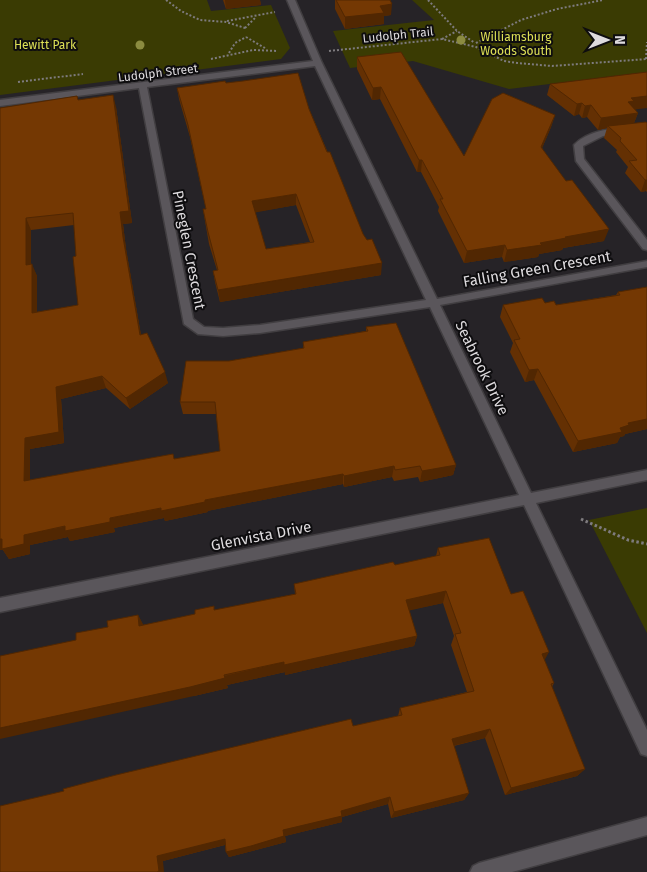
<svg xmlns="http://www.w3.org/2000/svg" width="647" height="872" viewBox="0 0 647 872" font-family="'Fira Sans',sans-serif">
<rect width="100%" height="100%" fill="#262327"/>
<path fill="#3a3b03" d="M0,0H207L211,11L271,5L290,48L281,59L0,95Z
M412,0H647V72L509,89L413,61L350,68L333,31L434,20Z
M647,508V633L589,520Z"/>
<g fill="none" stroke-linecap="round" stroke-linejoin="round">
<defs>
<path id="minor" d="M287,0H295L322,63L437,299L647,261V267L440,305L531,493L647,470V480L536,503L647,730V756L641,754L524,505L0,612V598L519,495L430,307L260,333L223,336L198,334L184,324L139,88L0,106V100L313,61ZM315,66L426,300L260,325L223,328L204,327L193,319L147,87Z
M647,125V131L603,136L583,146L584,159L647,240V250L643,249L576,161L574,145C591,127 624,128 647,125Z
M647,817V835L512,872H470L473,866L479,863Z"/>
</defs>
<use href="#minor" stroke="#413e41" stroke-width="3"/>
<path stroke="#7e7b7e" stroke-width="2" stroke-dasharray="2 2" stroke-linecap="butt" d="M166,0L181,11L200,20L226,22L245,28
M428,0L457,31L475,43
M227,21L275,12
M245,28L255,18
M246,37L265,48
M442,39L457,31
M476,43L521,20L557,9L603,0
M329,51L442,39L476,47L504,61L517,63L552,66L647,59
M229,53L235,43L246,37
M211,59L253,50L278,51
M646,59L647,42
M18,82L83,74"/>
<path stroke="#7e7b7e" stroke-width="3" stroke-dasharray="2.5 2.5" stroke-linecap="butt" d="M581,519L628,540L647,544"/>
<use href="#minor" fill="#5a565b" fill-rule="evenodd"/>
</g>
<g fill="#8b8b40">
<circle cx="461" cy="40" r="4.5"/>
<circle cx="140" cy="45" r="4.5"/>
</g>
<path fill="#643003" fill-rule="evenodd" d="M223,0H260L261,5L226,9Z
M335,0H390L391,15L384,16V24L345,29L335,9Z
M357,57L464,156L555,115L551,127L542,148L604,241L563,248L562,250L539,254L538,257L504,262L502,257L464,263L438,211L439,207L421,172H417L380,99L372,100L357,69Z
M226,83L309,109L381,275L220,302L215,282L213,271L217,270L209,244L205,221L203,209H206L190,137L179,99L177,88ZM296,205L310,242L266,249L255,212Z
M550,84L635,109L638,113L634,123H647V192L646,191L641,192L625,173L628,167L616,152L617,150L604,138L607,128L598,130L587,117L582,118L579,114L574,116L547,95Z
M78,100L116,107L132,223L123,224L126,249L141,335L168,383L130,409L106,388L61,399L64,443L30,449V480L173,454L174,459L220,451L216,414H183L180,402L229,361L303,348V342L366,331V327L456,465L453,475L420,482L418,477L394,481L392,477L344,487L343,484L207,511L208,512L165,521L164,518L114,528L115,532L70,541L68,537L30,545V554L9,559L3,550H0V108ZM74,225L76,256L78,305L37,312V276L31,264V230Z
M647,287V429L625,434L624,436L620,437L617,443L573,452L534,380L525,382L510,352L513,343L500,317L503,305L545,303L556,305L616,295L618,292Z
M438,548L511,594L544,660L554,683L552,687L585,769L577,776L505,795L485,738L454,746L469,793L464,800L391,818L388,804L342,817V822L285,836L286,842L229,857L226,852L225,845L163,861L0,872L353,726L398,716L400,708L467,692L451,645L454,636L443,603L409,610L417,636L414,646L285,675V672L227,685L228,688L194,696L76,640L108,627L138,615L143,625L295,594L294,584L395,565L436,556Z"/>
<path fill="#512702" d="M225,0H260L261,5L226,9Z
M392,4L391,15L384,16V24L345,29V17L380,6Z
M381,87L380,99L372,100L373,88Z
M113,95L116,107L132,223L123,224L126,249L143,347L140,335L123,237L120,212Z
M647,96V108L631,110L628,102L631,98Z
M582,103L579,114L574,116L577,104Z
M591,105L587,117L582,118L585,106Z
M638,113L633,125L608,126L607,128L598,130L601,118Z
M555,115L551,127L538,158L541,147Z
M419,160H422L421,172H417Z
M645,180H647V189L646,191L641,192Z
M296,194V205L253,213L252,201Z
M26,218L31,230V277L26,265Z
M609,229L604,241L563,248L562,250L539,254L538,257L504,262L507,250L565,237Z
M505,245L502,257L464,263L467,251Z
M382,263L381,275L220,302L218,290Z
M32,264L37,276V325L32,313Z
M538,369L534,380L525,382L529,370Z
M165,372L168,383L130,409L126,398Z
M102,376L106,388L61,399L64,443L30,449V492L24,481L25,438L56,387Z
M647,419V429L625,434L624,436L620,437L617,443L573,452L578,441L620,428L628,423Z
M456,465L453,475L420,482L422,471Z
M394,466L392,477L344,487V476Z
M343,474V484L207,511L208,512L165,521L164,518L114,528L115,532L70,541L68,537L30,545V554L9,559L3,550H0V539Z
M446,591L443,603L403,612L406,600Z
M138,615L144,626H139Z
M417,636L414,646L285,675L284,665Z
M549,652L543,663L542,654Z
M284,662L285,672L227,685L228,688L194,696L0,739V728Z
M490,729L485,738L448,747L452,739Z
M585,769L577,776L505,795L511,788Z
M469,793L464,800L391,818L394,812Z
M390,797L388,804L342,817V822L285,836L286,842L229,857L226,852L283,830L341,811Z
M225,839L228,844L163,861L164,872H157V856Z"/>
<path fill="#743803" stroke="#512702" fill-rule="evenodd" d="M336,0H390L392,4L380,6L384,13L345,17Z
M401,52L464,156L492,99L503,93L555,115L541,147L566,181L572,180L609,229L565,237L566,238L540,243L542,245L507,250L505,245L467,251L440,199H443L422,160H419L381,87L373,88L357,57Z
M647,72V96L631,98L634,101L628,102L638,113L601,118L591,105L585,106L582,103L577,104L550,84Z
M298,73L309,109L327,152H330L363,234L367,240L372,239L382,263L218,290L213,271L218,270L208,232L203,209H206L188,125L177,88L225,81L226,83L243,81ZM296,194L314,242L266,249L252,201Z
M113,95L129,211L120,212L123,237L140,335L147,333L165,372L126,398L102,376L56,387L59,432L25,438L24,481L173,454L174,459L220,451L215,402H180L186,361H229L304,348L303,342L368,331L366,327L396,323L456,465L422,471L420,466L395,470L394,466L344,476L343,474L205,500V502L161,511V508L110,518V522L65,531V526L24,535V544L2,549V539H0V108L77,96L78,100ZM73,213L76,256L73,257L78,305L32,313V264L26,265V218Z
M646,122L647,123V180H645L629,161L637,160L620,141L621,138L608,126Z
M647,287V419L628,423L629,425L620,428L622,432L578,441L538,369L529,370L514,340L520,339L503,305L542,298L545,303L554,301L556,305L620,295L618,292Z
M489,538L511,594L523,591L549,652L542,654L554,683L551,684L585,769L511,788L490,729L452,739L469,793L394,812L390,797L341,811L342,816L283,830L284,836L251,846L226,852L225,839L157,856L159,871L157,872H0V806L64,791L63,789L116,775L351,719L353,726L402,715L400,708L474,691L455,634L461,633L446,591L406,600L417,636L284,665V662L224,675L225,678L190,687L0,728V656L76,640V633L108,627L107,621L138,615L139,626L195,614V610L214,606V610L296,594L294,584L393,562L395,565L440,555L438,548Z"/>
<g text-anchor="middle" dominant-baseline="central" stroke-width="4" stroke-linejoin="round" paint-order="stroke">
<g font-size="12" fill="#dedbde" stroke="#0e0d0f">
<text transform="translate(398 35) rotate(-6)">Ludolph Trail</text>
<text transform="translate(158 73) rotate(-7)">Ludolph Street</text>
</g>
<g font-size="12" fill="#dde055" stroke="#0e0d0f">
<text x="516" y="37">Williamsburg<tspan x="516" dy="14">Woods South</tspan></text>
<text x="45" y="45">Hewitt Park</text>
</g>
<g font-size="15" fill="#dedbde" stroke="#0e0d0f">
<text transform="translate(189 250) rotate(79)">Pineglen Crescent</text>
<text transform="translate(537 269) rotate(-10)">Falling Green Crescent</text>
<text transform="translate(482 368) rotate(64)">Seabrook Drive</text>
<text transform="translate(261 536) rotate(-11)">Glenvista Drive</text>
</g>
</g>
<g transform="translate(607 40) rotate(90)" stroke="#0e0d0f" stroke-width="4" paint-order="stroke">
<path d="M0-4L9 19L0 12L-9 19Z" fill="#dedbde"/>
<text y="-8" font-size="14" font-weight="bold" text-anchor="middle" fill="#dedbde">N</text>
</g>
</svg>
